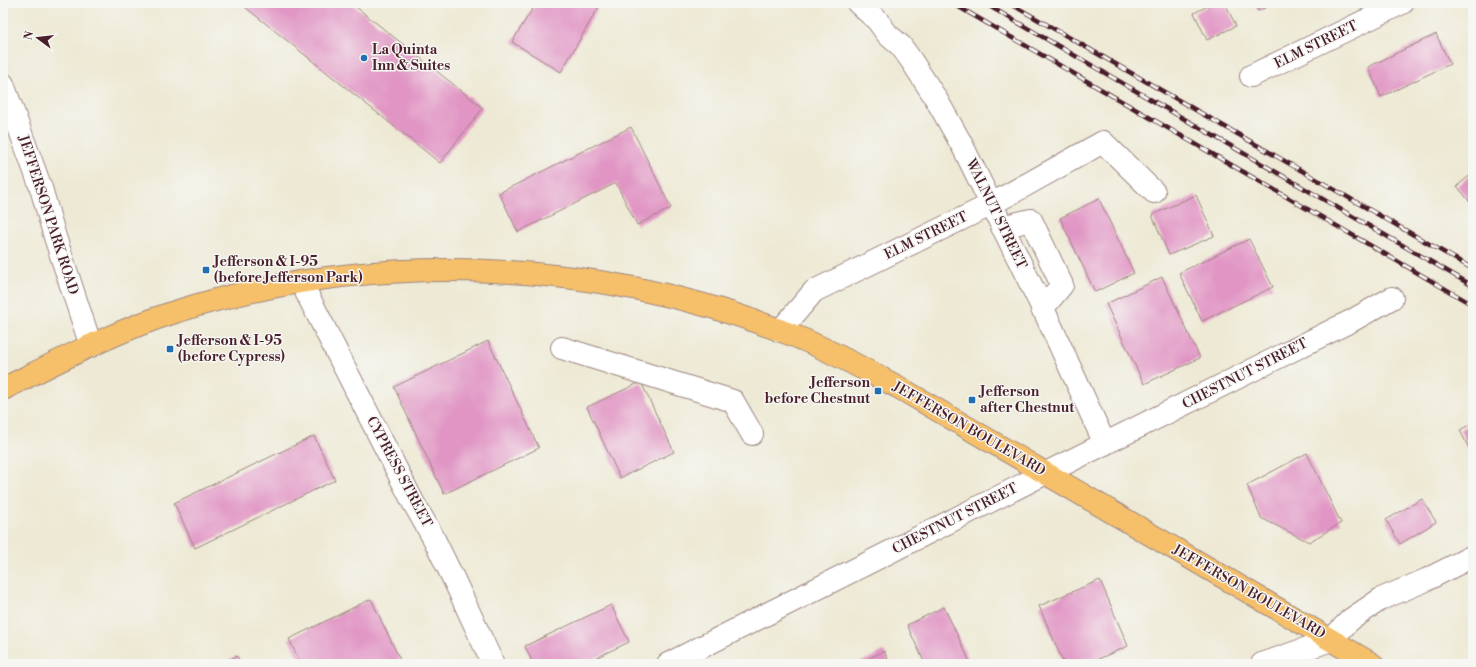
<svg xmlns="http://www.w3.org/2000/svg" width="1476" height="667" viewBox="0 0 1476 667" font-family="'Libre Bodoni',serif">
<rect width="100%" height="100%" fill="#f6f6f2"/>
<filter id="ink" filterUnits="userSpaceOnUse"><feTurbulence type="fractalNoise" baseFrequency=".025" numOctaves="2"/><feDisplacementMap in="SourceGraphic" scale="8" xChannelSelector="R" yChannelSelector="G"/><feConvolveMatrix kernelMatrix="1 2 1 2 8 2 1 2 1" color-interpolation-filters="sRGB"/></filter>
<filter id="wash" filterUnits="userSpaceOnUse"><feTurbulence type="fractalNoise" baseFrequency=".012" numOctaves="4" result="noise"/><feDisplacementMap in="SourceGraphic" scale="16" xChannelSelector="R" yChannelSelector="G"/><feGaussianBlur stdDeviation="0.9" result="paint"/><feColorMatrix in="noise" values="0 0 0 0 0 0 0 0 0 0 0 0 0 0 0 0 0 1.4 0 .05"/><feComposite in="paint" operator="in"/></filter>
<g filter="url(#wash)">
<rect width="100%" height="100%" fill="#ede9d4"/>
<g id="blocks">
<path fill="#e195c4" d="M248,3H351L483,108L440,163L245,7Z
M536,3H601L561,72L512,42Z
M1214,3H1225L1236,26L1207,40L1194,13Z
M1255,3H1275L1258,11Z
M1436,34L1450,64L1381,97L1368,67Z
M631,127L671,208L637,225L616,183L518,232L499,193Z
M1473,173V206L1457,186Z
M1196,195L1214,236L1169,255L1152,215Z
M1099,199L1134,273L1095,292L1060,218Z
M1249,239L1273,287L1202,321L1179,273Z
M1162,277L1200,358L1144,384L1106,304Z
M488,341L539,448L444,494L394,387Z
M641,382L674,452L620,478L587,407Z
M1473,423V457L1460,430Z
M314,436L335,480L195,548L174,503Z
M1307,453L1341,523L1309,542L1261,518L1247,485Z
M1422,499L1436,522L1400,544L1386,520Z
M1100,580L1128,646L1087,664H1064L1039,606Z
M371,599L402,664H301L289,639Z
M611,605L629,642L583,664H533L525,646Z
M944,607L971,664H925L907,625Z
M884,651L890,664H857Z
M237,656L241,664H220Z"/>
</g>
</g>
<g filter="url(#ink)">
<use href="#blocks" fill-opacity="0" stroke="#9c8480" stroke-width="1"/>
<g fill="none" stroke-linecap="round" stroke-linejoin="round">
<defs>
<path id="minor" d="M858,3L877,20L888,35L901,46L911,60L935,97L962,145L1046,315L1105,444
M1251,76L1402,3
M3,84L41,188L55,237L91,346
M1002,227L1031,220L1062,285L1042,309
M301,282L413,502L433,537L455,582L493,664
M780,331L814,291L990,205L1103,142L1154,192
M562,348L733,401L752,434
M668,664L1046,473L1353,320L1392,298
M1262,664L1331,640L1350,620L1381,599L1426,580L1473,556"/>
<path id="major" d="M3,389C59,361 115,331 175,312C376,248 602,258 797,337C832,351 865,370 898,387L1372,664"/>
</defs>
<use href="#minor" stroke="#9c8480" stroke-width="24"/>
<use href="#major" stroke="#9c8480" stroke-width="24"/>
<use href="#minor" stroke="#fff" stroke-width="22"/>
<use href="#major" stroke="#f6c06b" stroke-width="22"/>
<defs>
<path id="rail" d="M952,3L1473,305
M984,3L1473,286
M1009,3L1473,269"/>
</defs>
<use href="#rail" stroke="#4a1f2b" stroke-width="4.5"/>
<use href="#rail" stroke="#f6f6f2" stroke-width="3" stroke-dasharray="9" stroke-linecap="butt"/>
</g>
</g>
<g fill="#1f6fb2" stroke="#f6f6f2" stroke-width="1.5">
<circle cx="364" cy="58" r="4"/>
<rect x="202" y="266" width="8" height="8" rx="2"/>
<rect x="166" y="345" width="8" height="8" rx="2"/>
<rect x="874" y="387" width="8" height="8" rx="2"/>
<rect x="968" y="396" width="8" height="8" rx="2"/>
</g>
<g text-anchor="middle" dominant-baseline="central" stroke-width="3" stroke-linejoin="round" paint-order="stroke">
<g font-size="14" fill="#4a1f2b" stroke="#f6f6f2">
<text transform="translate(1316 45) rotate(-26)">ELM STREET</text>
<text transform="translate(996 214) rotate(64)">WALNUT STREET</text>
<text transform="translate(48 215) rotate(72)">JEFFERSON PARK ROAD</text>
<text transform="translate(926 236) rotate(-26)">ELM STREET</text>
<text transform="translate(1245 374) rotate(-27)">CHESTNUT STREET</text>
<text transform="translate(969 429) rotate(30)">JEFFERSON BOULEVARD</text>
<text transform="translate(399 472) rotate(62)">CYPRESS STREET</text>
<text transform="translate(955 519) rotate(-27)">CHESTNUT STREET</text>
<text transform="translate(1249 592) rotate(30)">JEFFERSON BOULEVARD</text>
</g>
<g font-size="14" font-weight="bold" fill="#4a1f2b" stroke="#f6f6f2" text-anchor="start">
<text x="372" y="50">La Quinta<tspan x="372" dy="16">Inn &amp; Suites</tspan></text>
<text x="214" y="262">Jefferson &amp; I-95<tspan x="214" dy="16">(before Jefferson Park)</tspan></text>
<text x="178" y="341">Jefferson &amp; I-95<tspan x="178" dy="16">(before Cypress)</tspan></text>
<text x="870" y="383" text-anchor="end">Jefferson<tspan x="870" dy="16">before Chestnut</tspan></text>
<text x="980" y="392">Jefferson<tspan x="980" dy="16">after Chestnut</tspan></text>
</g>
</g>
<rect width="1476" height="667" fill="none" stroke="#f6f6f2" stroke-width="16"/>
<g transform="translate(38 38) rotate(285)" stroke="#f6f6f2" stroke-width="3" paint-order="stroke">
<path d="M0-3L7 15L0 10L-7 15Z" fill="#4a1f2b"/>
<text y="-6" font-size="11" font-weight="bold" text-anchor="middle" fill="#4a1f2b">N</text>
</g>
</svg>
